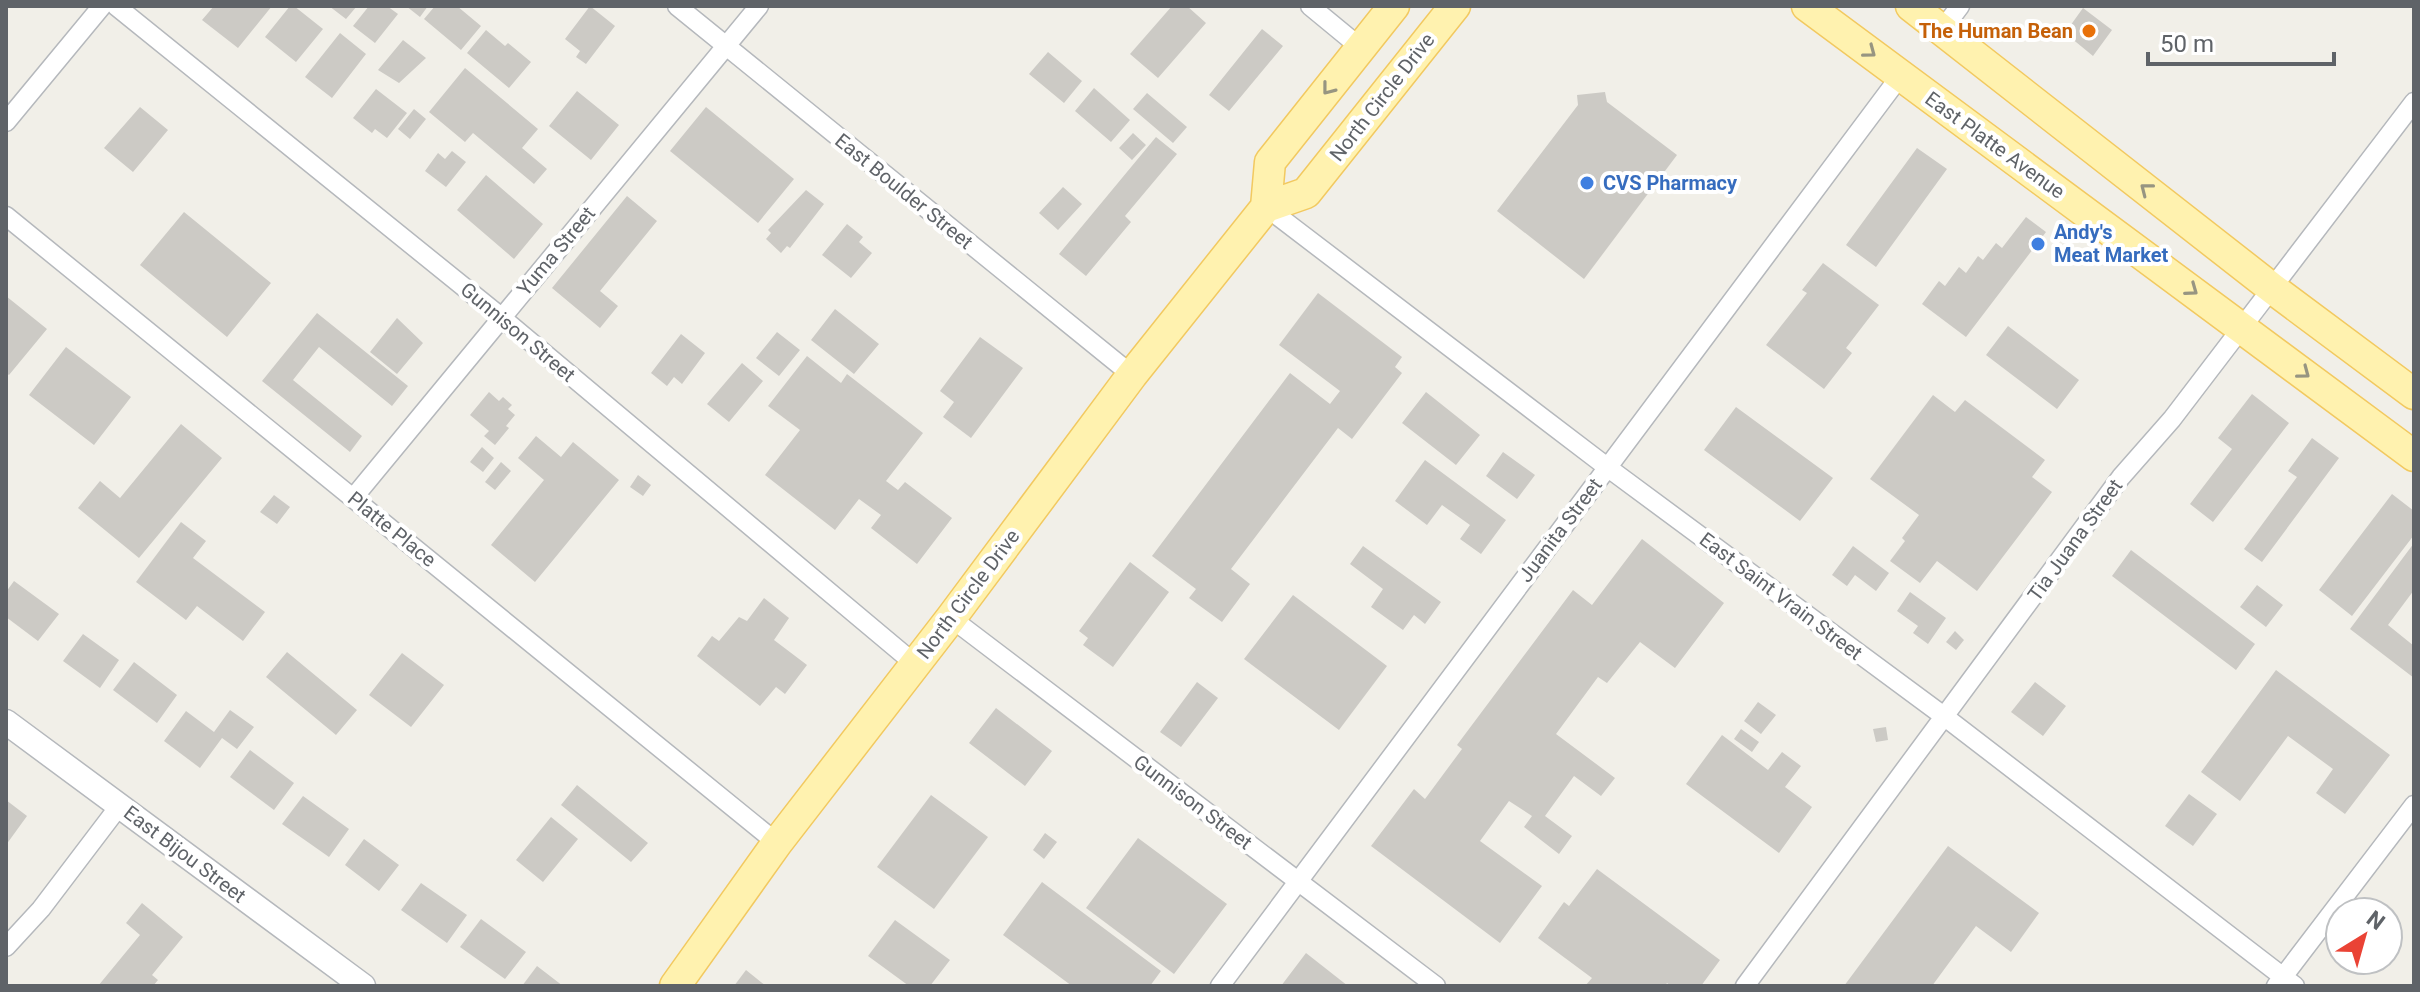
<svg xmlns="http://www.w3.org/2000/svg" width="2420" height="992" viewBox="0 0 2420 992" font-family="Roboto,sans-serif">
<rect width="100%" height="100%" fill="#f1efe8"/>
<path fill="#cccac5" d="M214,6H272L238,48L202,20Z
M290,6H294L323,29L296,62L265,37Z
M329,6H357L346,19Z
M369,6H387L398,14L375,43L353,26Z
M406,6H428L420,17Z
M435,6H457L481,26L461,50L424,19Z
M590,6L615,26L586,64L576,57L580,51L565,39Z
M1172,6H1187L1206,23L1158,78L1130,54Z
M2083,8L2112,30L2093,56L2065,33Z
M1262,29L1283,46L1229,111L1209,95Z
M486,30L505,46L508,43L531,62L509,88L467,53Z
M340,33L366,54L332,98L305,77Z
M403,40L426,58L399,83L378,70Z
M1048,52L1082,81L1064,103L1029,74Z
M465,68L538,129L522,148L547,169L534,184L473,133L465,142L429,112Z
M1094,88L1130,120L1111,142L1075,111Z
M376,89L407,113L387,138L375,129L372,133L353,118Z
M577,91L619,125L591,160L549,126Z
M1605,92L1607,102L1677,155L1584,279L1497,211L1578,105L1577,95Z
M1147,93L1187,127L1173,143L1133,109Z
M140,107L168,130L133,172L104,148Z
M706,107L794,179L758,223L670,151Z
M414,109L426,119L410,139L398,129Z
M1133,133L1146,145L1132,160L1119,148Z
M1156,137L1177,154L1125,216L1131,222L1086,276L1059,254Z
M1917,148L1947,169L1876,267L1846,245Z
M452,151L466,162L446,187L425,171L438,153L445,159Z
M486,175L543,224L514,259L457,210Z
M1063,187L1082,204L1058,230L1039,213Z
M806,190L824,204L790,248L787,246L781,253L766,239L771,233L768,230Z
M627,196L657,221L600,291L618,306L600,328L552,288Z
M184,212L271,283L227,337L140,265Z
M2026,217L2046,232L1966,337L1922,304L1939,281L1945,286L1959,267L1966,273L1978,256L1983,260L1996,243L2002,248Z
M847,224L863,237L859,242L872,253L851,278L822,255Z
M1823,263L1879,305L1846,348L1852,353L1824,389L1766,345L1807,293L1802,290Z
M1318,293L1402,357L1395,367L1402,373L1352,439L1338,428L1231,569L1250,584L1222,622L1189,598L1196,589L1152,556L1290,373L1330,404L1340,391L1279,345Z
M6,296L47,329L9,375L6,373Z
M835,309L879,344L854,374L811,340Z
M317,313L408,386L392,406L319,347L293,380L362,436L350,452L262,381Z
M397,318L423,343L397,374L370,352Z
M2008,326L2079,380L2057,409L1986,355Z
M777,332L800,350L779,376L756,358Z
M681,334L705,353L682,384L674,377L667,386L651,373Z
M980,337L1023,368L971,438L943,417L954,402L940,391Z
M66,347L131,397L94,445L29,395Z
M807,356L841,383L847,374L923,433L886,481L898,490L905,482L952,518L917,564L871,528L881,515L859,499L835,530L765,475L800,430L768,406Z
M742,363L763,381L729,422L707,404Z
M489,392L499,401L503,397L512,405L508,409L515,415L506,426L509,428L495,445L484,436L489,431L470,415Z
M1426,392L1480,435L1456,465L1402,423Z
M2252,394L2289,423L2213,522L2190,504L2232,449L2218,438Z
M1933,395L1955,412L1965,400L2045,460L2032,477L2052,492L1977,591L1937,561L1920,583L1890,561L1905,541L1902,538L1919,515L1870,479Z
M1736,407L1833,478L1800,521L1704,450Z
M181,424L222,458L139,558L78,508L100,481L120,498Z
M536,436L561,457L573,442L619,480L535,582L491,545L544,480L518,458Z
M2312,438L2339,458L2262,562L2244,549L2297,477L2288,471Z
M482,447L494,458L483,472L470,462Z
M1503,452L1535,475L1517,499L1486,476Z
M1425,460L1506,520L1481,554L1460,539L1470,525L1442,505L1427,525L1395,501Z
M501,462L511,471L495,490L485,482Z
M638,475L651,485L643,496L630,487Z
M2392,494L2414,511V535L2352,616L2319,590Z
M274,495L290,507L277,524L260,512Z
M181,522L206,541L193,558L265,612L243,641L197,606L186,620L136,582Z
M1642,539L1724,603L1675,668L1640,642L1607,683L1598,677L1556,734L1615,778L1601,796L1574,776L1545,816L1572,836L1559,854L1524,827L1532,816L1509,801L1480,841L1542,886L1500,943L1371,846L1414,789L1425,799L1462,749L1457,745L1573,590L1592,605Z
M2414,543V590L2388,625L2414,646V678L2350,629Z
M1363,546L1441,602L1425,624L1414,615L1403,630L1371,607L1383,589L1350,564Z
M1853,546L1889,573L1876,591L1855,575L1847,586L1832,575Z
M2131,550L2255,644L2236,670L2112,576Z
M1130,562L1169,592L1113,667L1083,645L1088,638L1079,631Z
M14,581L59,614L38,641L6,617V592Z
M2257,585L2283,605L2266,627L2240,607Z
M1910,592L1946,618L1928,644L1913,633L1918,626L1897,611Z
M1293,595L1387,666L1339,730L1244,659Z
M764,598L789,618L774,640L807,665L785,694L776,687L760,706L697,656L712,636L719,641L739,617L747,621Z
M1955,631L1964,640L1956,650L1946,642Z
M83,634L119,660L100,688L63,661Z
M287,652L357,710L336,735L266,677Z
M402,653L444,685L411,727L369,695Z
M134,662L177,695L157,723L113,690Z
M2276,670L2390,755L2345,814L2316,793L2333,769L2288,736L2240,801L2201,772Z
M1197,682L1218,698L1181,747L1160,732Z
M2035,682L2066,706L2043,736L2011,712Z
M1758,702L1776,715L1761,734L1744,721Z
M996,708L1052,751L1025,786L969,743Z
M230,710L254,727L237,749L222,738L200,768L164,741L186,711L214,732Z
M1886,727L1888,740L1876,742L1873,729Z
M1741,729L1759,742L1752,752L1734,739Z
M1722,735L1768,770L1782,752L1801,766L1785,787L1812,807L1779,853L1686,784Z
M250,750L294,783L274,810L230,777Z
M577,785L648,843L631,862L561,805Z
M2189,794L2217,814L2193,846L2165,826Z
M931,795L988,837L934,909L877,867Z
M303,796L349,829L329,857L282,824Z
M6,800L27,816L6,845Z
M551,817L578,839L543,882L516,860Z
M1045,833L1057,842L1044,859L1033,850Z
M1138,838L1227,904L1174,974L1086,908Z
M364,839L399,865L379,891L345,865Z
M1948,846L2039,913L2011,952L1976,926L1932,986H1844Z
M1597,869L1720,960L1701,986H1671L1667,983L1665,986H1585L1592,978L1538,938L1564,902L1569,906Z
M1042,882L1161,971L1150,986H1072L1003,935Z
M421,883L467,915L447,943L401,910Z
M142,903L183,937L152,975L158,980L153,986H98L140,935L126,923Z
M481,919L526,952L505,979L460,947Z
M895,920L950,960L930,986H909L868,956Z
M1306,953L1348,986H1281Z
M537,966L563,986H522Z
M746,970L766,986H734Z"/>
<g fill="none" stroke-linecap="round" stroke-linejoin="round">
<defs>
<path id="minor" d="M116,6L501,317L915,664
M677,6L1132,375
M1310,6L1361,48
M1942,30L1960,6
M6,122L102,6
M1266,207L1607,467L1945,717L2295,986
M6,216L777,843
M354,497L759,6
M951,618L1436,986
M6,947L41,909L120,805
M1220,986L1901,75
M1745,986L2121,477L2172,419L2414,102
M2276,986L2414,805"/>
<path id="tertiary" d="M6,722L363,986"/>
<path id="primary" d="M1807,6L2414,456
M1911,6L2273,289L2414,394
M1266,207L1270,162L1394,6
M675,986L777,843L951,618L1132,375L1266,207L1306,193L1455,6"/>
</defs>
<use href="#minor" stroke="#b5b8bc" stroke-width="21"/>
<use href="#tertiary" stroke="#b5b8bc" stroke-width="27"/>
<use href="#primary" stroke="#f2c960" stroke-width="33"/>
<use href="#minor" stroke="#fff" stroke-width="18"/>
<use href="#tertiary" stroke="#fff" stroke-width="24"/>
<use href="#primary" stroke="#fff2af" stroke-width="30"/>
</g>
<defs><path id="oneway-chevron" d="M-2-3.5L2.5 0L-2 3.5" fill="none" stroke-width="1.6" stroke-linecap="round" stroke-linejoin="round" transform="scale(2)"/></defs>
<g stroke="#979581">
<use href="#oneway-chevron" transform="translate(1870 52) rotate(37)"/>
<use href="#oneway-chevron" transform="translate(1328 89) rotate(128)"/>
<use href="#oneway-chevron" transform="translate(2146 189) rotate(-142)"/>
<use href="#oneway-chevron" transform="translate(2192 290) rotate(36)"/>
<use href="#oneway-chevron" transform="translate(2304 373) rotate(37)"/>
</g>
<circle fill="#e8710a" stroke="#fff" stroke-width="3" cx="2089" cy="31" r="8"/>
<g fill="#3f7fe0" stroke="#fff" stroke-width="3">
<circle cx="1587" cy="183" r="8"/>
<circle cx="2038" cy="244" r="8"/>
</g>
<g text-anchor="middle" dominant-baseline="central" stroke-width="8" stroke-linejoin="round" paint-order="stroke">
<g font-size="20" font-weight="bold" fill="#c56008" stroke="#fff" text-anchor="end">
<text x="2073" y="31">The Human Bean</text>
</g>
<g font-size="20" fill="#5f6368" stroke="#fff">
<text transform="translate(1382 97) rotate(-52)">North Circle Drive</text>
<text transform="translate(1995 145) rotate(36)">East Platte Avenue</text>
<text transform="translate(904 191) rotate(39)">East Boulder Street</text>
<text transform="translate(556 251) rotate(-50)">Yuma Street</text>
<text transform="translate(518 332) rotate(40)">Gunnison Street</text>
<text transform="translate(392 529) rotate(39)">Platte Place</text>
<text transform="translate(1560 530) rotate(-53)">Juanita Street</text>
<text transform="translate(2075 540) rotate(-54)">Tia Juana Street</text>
<text transform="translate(968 594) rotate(-53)">North Circle Drive</text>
<text transform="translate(1781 596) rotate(37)">East Saint Vrain Street</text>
<text transform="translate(1193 802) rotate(37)">Gunnison Street</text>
<text transform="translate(185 854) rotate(37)">East Bijou Street</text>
</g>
<g font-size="20" font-weight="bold" fill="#366cbe" stroke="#fff" text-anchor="start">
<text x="1603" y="183">CVS Pharmacy</text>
<text x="2054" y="232">Andy's<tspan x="2054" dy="23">Meat Market</tspan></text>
</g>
</g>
<rect width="2420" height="992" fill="none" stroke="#5f6368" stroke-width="16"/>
<g transform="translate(2364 936) rotate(37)"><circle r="38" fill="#ffffff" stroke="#bfc1c3" stroke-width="2"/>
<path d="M0-6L14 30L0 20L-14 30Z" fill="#ea4335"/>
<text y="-12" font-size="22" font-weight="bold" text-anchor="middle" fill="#5f6368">N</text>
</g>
<path d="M2148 52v12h186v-12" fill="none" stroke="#5f6368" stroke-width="4"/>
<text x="2160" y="52" font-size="24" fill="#5f6368" stroke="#ffffff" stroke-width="6" paint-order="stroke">50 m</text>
</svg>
